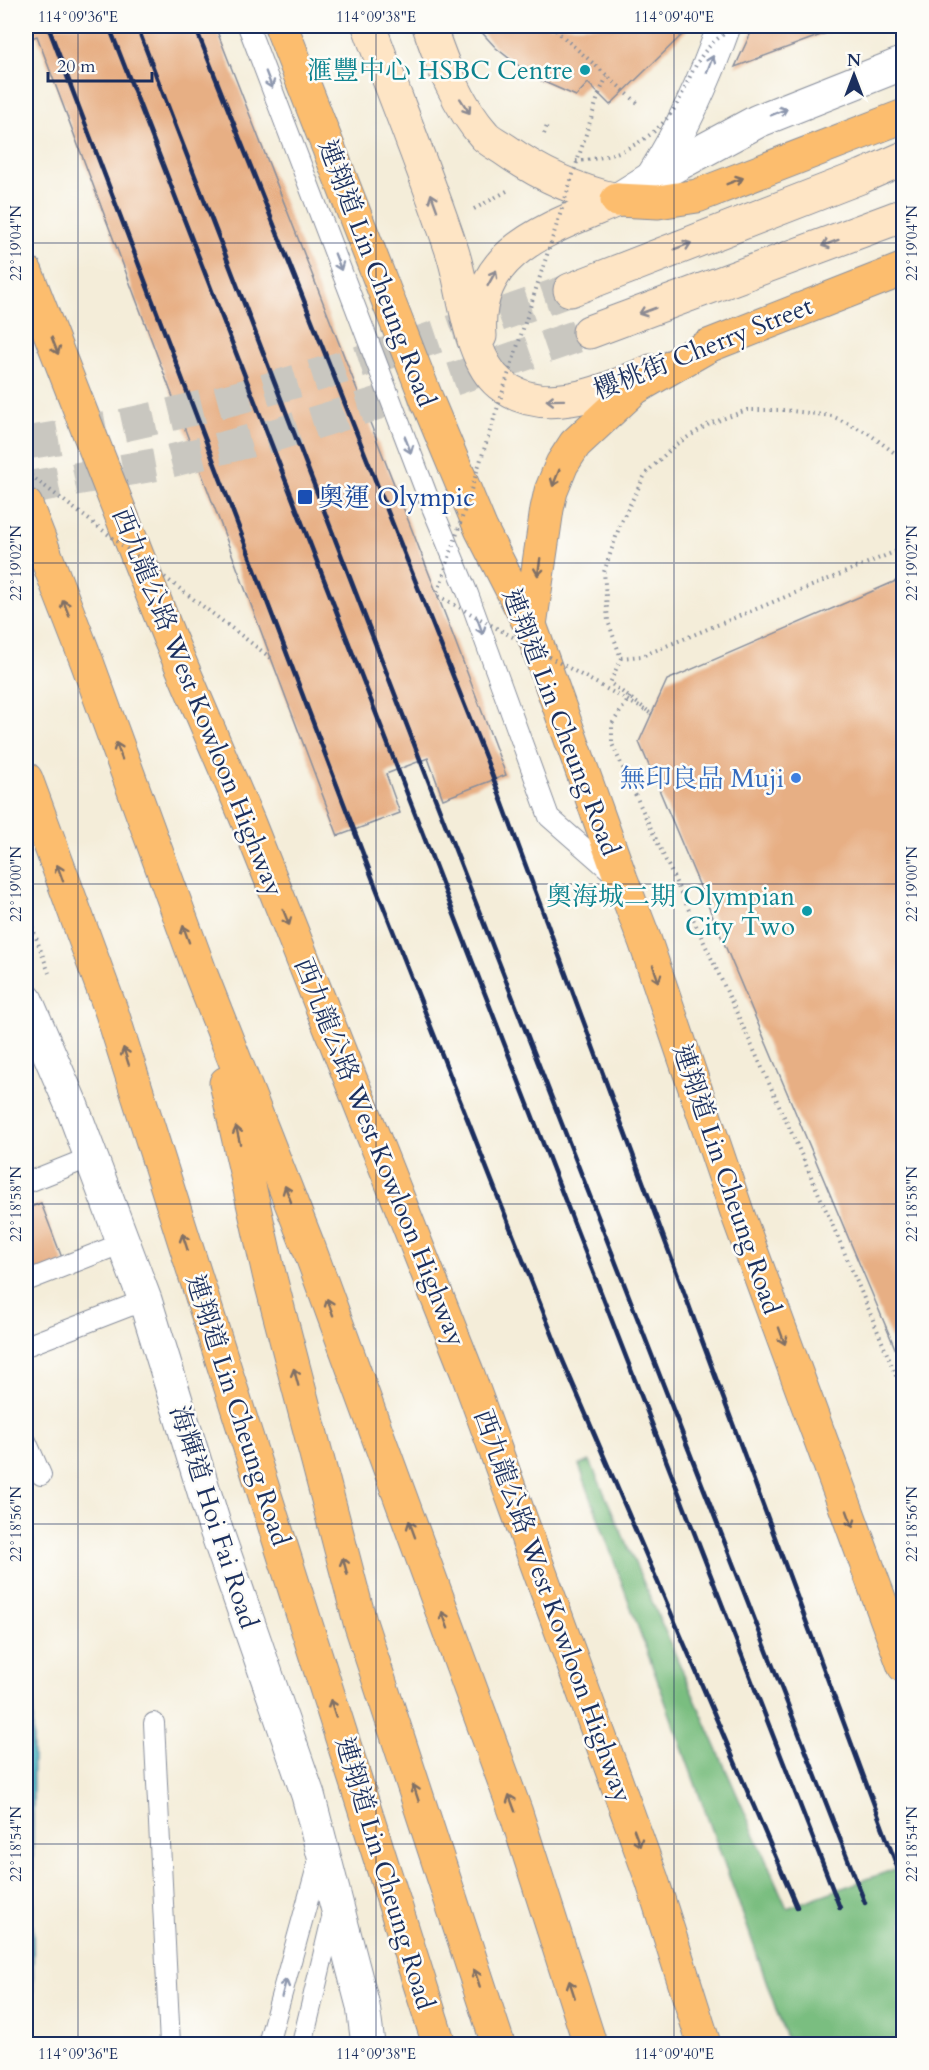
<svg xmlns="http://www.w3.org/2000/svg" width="929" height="2070" viewBox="0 0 929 2070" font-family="Cardo,'Noto Serif TC',serif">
<rect width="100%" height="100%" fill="#fdfcf7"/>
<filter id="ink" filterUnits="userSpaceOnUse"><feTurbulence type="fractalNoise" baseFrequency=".0167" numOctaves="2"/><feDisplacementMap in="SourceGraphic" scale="12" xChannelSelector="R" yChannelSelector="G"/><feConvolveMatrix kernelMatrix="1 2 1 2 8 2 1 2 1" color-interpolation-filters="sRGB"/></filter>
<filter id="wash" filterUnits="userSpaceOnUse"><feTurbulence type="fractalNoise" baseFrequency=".008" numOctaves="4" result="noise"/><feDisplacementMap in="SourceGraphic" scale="24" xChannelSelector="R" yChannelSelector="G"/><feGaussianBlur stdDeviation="1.35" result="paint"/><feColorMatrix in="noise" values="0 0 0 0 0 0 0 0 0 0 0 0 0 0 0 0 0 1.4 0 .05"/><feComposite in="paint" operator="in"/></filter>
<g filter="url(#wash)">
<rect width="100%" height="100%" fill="#f4edd9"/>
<path fill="#7abe80" stroke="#4a766f" stroke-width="1.5" d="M590,1461L787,1908L903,1866V2044H788L746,1923L579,1465Z"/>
<path fill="#48b5c4" stroke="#327291" stroke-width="1.5" d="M26,1522L33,1541V2044H26Z"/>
<g id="blocks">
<path fill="#e7af84" d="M26,26H215L446,617L506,775L443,799L428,758L386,774L400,813L338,836L37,36L29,39Z
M476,26H683L687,30L610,105L588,83L576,96L533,77L496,48Z
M754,26H845L735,67Z
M903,578V1367L639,742L667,680Z
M41,1203L64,1263L26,1277V1209Z"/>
</g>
</g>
<g filter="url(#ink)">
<use href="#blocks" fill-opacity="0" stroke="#888e9c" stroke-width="1.5"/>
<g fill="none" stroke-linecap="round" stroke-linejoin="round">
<path stroke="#c9c7c0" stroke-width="33" stroke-dasharray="33 16" stroke-linecap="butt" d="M26,443C213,414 393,354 570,290
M26,488L159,464L278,434L431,387L589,332"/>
<defs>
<path id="service" d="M248,26L429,500L468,594L549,817L614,874
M26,1183L91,1157
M26,1281L123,1243
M26,1346L145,1300
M26,1441L41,1475
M154,1723L170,2044
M268,2044L320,1856
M302,2044L334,1910"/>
<path id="minor" d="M652,178C683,129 705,80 724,26
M26,1000L71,1104L145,1300L214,1524L308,1795L363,2006L368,2044"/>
<path id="tertiary" d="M617,200L652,178L758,121L904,63"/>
<path id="secondary" d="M369,26C396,100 426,173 451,248C465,286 467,357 500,384C545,420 606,390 651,371
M429,26C442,64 457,105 485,136C490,141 498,145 504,149C539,174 575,191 617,200
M570,290L863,176L904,158
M589,332L904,215
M480,336C473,249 552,228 617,200"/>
<path id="primary" d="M708,346L904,269"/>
<path id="trunk" d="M281,26L427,400L481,529L530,625L621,879L645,941L739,1218L904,1666
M617,200L658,202L697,196L904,116
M530,625L547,509L551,491L562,464L575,444L635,388L708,346
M26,779L112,1013L439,2044"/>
<path id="motorway" d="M26,272L169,637L249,824L467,1372L652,1880L704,2044
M26,505L87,662L202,977L309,1248L516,1813L590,2044
M226,1083L269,1274L360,1622L498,2044"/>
</defs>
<use href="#service" stroke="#888e9c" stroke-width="22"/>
<use href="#minor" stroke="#888e9c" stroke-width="35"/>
<use href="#tertiary" stroke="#888e9c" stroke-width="35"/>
<use href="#secondary" stroke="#888e9c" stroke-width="35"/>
<use href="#primary" stroke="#888e9c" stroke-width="35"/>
<use href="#trunk" stroke="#888e9c" stroke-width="35"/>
<use href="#motorway" stroke="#888e9c" stroke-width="35"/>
<path stroke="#888e9c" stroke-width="4" stroke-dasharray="1.5 4.5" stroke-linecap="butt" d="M551,26L640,105
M599,94L607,76
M544,134L548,123
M474,209L507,191
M621,658L642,656L904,548
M630,697L612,724V744C711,960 816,1175 904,1396
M652,714L610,683L621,658L608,621L604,572L621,522L646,473L675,445L709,424L747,410H785L832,416L868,433L904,460
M26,910L49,973"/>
<use href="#service" stroke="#fff" stroke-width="20"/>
<use href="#minor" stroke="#fff" stroke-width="33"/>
<use href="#tertiary" stroke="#fff" stroke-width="33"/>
<use href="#secondary" stroke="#fee5c5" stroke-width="33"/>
<use href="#primary" stroke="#fcbd6e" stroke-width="33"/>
<use href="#trunk" stroke="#fcbd6e" stroke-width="33"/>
<use href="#motorway" stroke="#fcbd6e" stroke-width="33"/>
<path stroke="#1b2f5e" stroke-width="4.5" d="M48,26L373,880L560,1354L797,1907
M109,26L840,1908
M137,26L428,780L865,1903
M195,26L488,764L898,1869"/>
<path stroke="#888e9c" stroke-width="4" stroke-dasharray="1.5 4.5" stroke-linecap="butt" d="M599,94L437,595L652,714
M576,161C615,158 651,143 674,109C683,96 687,80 695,67C704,49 719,35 737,26
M26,472L271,658"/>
</g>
<defs><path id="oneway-shaft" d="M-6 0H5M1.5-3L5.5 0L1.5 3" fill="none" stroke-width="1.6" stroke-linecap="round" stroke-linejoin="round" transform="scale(1.5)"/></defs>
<g stroke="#8d97ae">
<use href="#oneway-shaft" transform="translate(710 64) rotate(-69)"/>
<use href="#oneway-shaft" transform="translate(269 80) rotate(69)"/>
<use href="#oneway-shaft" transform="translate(779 112) rotate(-22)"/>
<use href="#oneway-shaft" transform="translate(338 262) rotate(69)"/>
<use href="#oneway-shaft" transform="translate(408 445) rotate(69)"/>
<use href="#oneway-shaft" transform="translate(480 626) rotate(70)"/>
<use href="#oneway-shaft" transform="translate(284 1988) rotate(-75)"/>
</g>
<g stroke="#8c8a92">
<use href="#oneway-shaft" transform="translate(465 106) rotate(57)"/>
<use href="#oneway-shaft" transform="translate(434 202) rotate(-110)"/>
<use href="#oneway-shaft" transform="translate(830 243) rotate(160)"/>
<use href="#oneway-shaft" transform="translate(683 246) rotate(-21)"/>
<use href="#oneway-shaft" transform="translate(492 278) rotate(-61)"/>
<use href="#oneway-shaft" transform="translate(647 311) rotate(160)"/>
<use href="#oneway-shaft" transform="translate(555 400) rotate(179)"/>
</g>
<g stroke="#806f65">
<use href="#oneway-shaft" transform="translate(735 181) rotate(-21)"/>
<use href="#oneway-shaft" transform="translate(55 346) rotate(69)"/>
<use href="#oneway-shaft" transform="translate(556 478) rotate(112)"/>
<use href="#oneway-shaft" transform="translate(539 567) rotate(98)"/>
<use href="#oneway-shaft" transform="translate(66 608) rotate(-111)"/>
<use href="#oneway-shaft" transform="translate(119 751) rotate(-110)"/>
<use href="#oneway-shaft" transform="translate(60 873) rotate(-110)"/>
<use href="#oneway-shaft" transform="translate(286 917) rotate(68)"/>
<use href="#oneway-shaft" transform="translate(186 934) rotate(-110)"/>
<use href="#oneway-shaft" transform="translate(656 974) rotate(71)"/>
<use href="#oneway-shaft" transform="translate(126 1056) rotate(-108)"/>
<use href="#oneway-shaft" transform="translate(238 1135) rotate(-103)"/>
<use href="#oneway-shaft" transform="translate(288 1194) rotate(-111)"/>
<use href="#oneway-shaft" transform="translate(185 1242) rotate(-108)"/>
<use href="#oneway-shaft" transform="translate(330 1307) rotate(-110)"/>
<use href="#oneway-shaft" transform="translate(782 1336) rotate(70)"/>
<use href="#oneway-shaft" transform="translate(296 1377) rotate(-105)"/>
<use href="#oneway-shaft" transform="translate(850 1519) rotate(70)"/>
<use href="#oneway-shaft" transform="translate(412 1529) rotate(-110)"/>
<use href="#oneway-shaft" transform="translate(345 1566) rotate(-105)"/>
<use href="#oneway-shaft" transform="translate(445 1620) rotate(-110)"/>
<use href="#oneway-shaft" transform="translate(333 1708) rotate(-108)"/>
<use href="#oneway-shaft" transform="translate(416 1793) rotate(-108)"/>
<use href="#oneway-shaft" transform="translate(512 1803) rotate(-110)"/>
<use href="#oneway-shaft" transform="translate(637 1838) rotate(70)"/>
<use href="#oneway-shaft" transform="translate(477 1978) rotate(-108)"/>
<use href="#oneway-shaft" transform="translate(572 1989) rotate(-108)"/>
</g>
</g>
<path fill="none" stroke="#1b2f5e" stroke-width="1.5" stroke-opacity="0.45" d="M78,26V2044M376,26V2044M674,26V2044M26,243H904M26,563H904M26,884H904M26,1204H904M26,1524H904M26,1844H904"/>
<g fill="#0f9aa8" stroke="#fdfcf7" stroke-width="2">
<circle cx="585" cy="70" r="6"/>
<circle cx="807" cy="911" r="6"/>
</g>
<rect fill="#1a4fb4" stroke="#fdfcf7" stroke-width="2" x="297" y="489" width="16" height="16" rx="3"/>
<circle fill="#3f7fe0" stroke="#fdfcf7" stroke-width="2" cx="796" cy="778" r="6"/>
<g text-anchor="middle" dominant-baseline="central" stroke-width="5" stroke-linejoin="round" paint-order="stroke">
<g font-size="26" fill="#0d838f" stroke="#fdfcf7" text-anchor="end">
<text x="573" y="70">滙豐中心 HSBC Centre</text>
<text x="795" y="896">奧海城二期 Olympian<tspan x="795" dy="30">City Two</tspan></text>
</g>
<g font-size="26" fill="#1b2f5e" stroke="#fdfcf7">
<text transform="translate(377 273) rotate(69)">連翔道 Lin Cheung Road</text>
<text transform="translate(703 348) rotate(-22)">櫻桃街 Cherry Street</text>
<text transform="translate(198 702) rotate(68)">西九龍公路 West Kowloon Highway</text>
<text transform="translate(561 722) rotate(69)">連翔道 Lin Cheung Road</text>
<text transform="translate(380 1152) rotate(68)">西九龍公路 West Kowloon Highway</text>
<text transform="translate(727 1179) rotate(71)">連翔道 Lin Cheung Road</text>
<text transform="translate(238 1410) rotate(72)">連翔道 Lin Cheung Road</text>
<text transform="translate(214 1517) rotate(72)">海輝道 Hoi Fai Road</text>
<text transform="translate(553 1606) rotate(70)">西九龍公路 West Kowloon Highway</text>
<text transform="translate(385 1873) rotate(73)">連翔道 Lin Cheung Road</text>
</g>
<g font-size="26" fill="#164399" stroke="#fdfcf7" text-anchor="start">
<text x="318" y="497">奧運 Olympic</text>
</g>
<g font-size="26" fill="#366cbe" stroke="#fdfcf7" text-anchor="end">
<text x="784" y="778">無印良品 Muji</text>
</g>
</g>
<rect width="929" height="2070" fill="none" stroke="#fdfcf7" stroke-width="66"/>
<g transform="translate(854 75)" stroke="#fdfcf7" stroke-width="4.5" paint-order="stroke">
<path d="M0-4.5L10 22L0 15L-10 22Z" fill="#1b2f5e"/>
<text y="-9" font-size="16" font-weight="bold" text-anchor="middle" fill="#1b2f5e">N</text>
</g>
<path d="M48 72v9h104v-9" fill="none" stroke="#1b2f5e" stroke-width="3"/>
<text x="57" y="72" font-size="18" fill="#1b2f5e" stroke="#fdfcf7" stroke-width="4.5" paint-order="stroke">20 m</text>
<rect x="33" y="33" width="863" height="2004" fill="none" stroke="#1b2f5e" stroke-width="2"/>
<g font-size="15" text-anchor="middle" fill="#1b2f5e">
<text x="78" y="22">114°09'36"E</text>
<text x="376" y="22">114°09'38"E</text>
<text x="674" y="22">114°09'40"E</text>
<text transform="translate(16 243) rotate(-90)" y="5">22°19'04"N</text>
<text transform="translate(912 243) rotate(-90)" y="5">22°19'04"N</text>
<text transform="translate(16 563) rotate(-90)" y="5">22°19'02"N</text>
<text transform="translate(912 563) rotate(-90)" y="5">22°19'02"N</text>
<text transform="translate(16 884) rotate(-90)" y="5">22°19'00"N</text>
<text transform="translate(912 884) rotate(-90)" y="5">22°19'00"N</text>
<text transform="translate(16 1204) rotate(-90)" y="5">22°18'58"N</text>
<text transform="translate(912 1204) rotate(-90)" y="5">22°18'58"N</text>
<text transform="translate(16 1524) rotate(-90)" y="5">22°18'56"N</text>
<text transform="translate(912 1524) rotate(-90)" y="5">22°18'56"N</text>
<text transform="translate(16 1844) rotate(-90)" y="5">22°18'54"N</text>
<text transform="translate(912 1844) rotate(-90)" y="5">22°18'54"N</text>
<text x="78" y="2059">114°09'36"E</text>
<text x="376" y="2059">114°09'38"E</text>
<text x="674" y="2059">114°09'40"E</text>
</g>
</svg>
